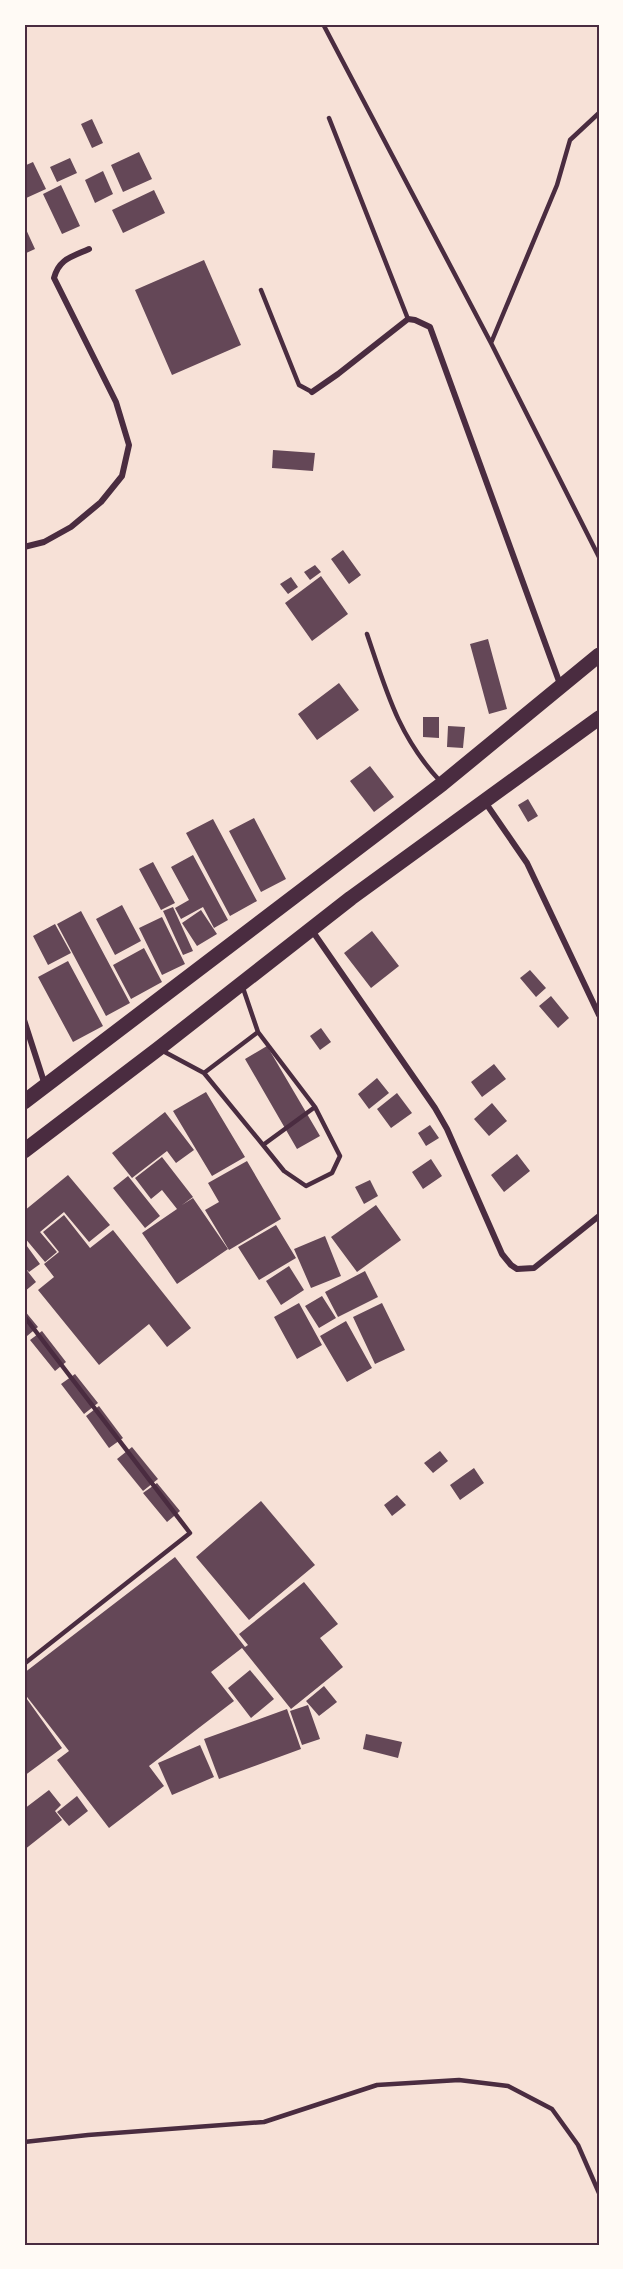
<svg xmlns="http://www.w3.org/2000/svg" width="623" height="2269" viewBox="0 0 623 2269" font-family="'PT Sans',sans-serif">
<rect width="100%" height="100%" fill="#f7e1d7"/>
<path fill="#644757" d="M92,119L103,143L92,148L81,124Z
M139,152L152,179L123,192L111,165Z
M70,158L77,173L57,182L50,167Z
M33,162L46,189L24,199V166Z
M103,171L113,194L95,203L85,180Z
M61,185L80,226L62,234L43,194Z
M154,190L165,213L123,233L112,210Z
M24,225L35,249L24,254Z
M204,260L241,345L172,375L135,290Z
M273,450L315,453L313,471L272,468Z
M343,550L361,575L349,584L331,559Z
M315,565L321,572L310,580L304,572Z
M321,576L348,614L312,641L285,603Z
M291,577L298,587L288,594L280,584Z
M488,639L507,709L489,714L470,644Z
M339,683L359,710L317,740L298,714Z
M423,717H439V738L423,737Z
M448,726L465,727L463,748L447,747Z
M370,766L394,797L374,812L350,781Z
M528,799L538,816L528,822L518,805Z
M254,818L286,879L261,892L229,831Z
M213,819L257,901L230,916L186,833Z
M193,855L228,920L214,928L203,907L181,919L175,908L189,900L171,867Z
M153,862L175,903L161,910L139,869Z
M122,905L141,941L115,955L96,919Z
M173,907L193,951L183,955L163,911Z
M201,910L217,934L197,946L182,923Z
M81,911L130,1003L106,1016L57,924Z
M162,917L185,964L162,975L139,928Z
M55,924L71,953L48,965L33,936Z
M372,931L399,966L371,988L344,953Z
M144,948L162,982L131,999L113,965Z
M68,961L103,1026L73,1042L38,977Z
M530,970L546,988L536,997L520,978Z
M551,996L569,1018L558,1028L539,1006Z
M321,1028L331,1042L320,1050L310,1036Z
M267,1046L320,1136L297,1149L245,1059Z
M494,1064L506,1079L482,1097L471,1082Z
M377,1078L389,1093L369,1109L358,1094Z
M206,1092L245,1157L212,1176L173,1111Z
M397,1093L412,1113L391,1128L377,1109Z
M492,1103L507,1121L489,1136L474,1119Z
M165,1112L194,1150L176,1163L167,1151L132,1178L112,1153Z
M430,1125L439,1138L426,1146L418,1133Z
M517,1154L530,1171L504,1192L491,1175Z
M162,1157L193,1197L182,1205L193,1198L228,1249L177,1284L142,1233L177,1209L162,1190L151,1199L135,1178Z
M431,1159L442,1176L423,1189L412,1172Z
M247,1161L281,1219L229,1250L205,1210L219,1202L208,1183Z
M68,1175L110,1225L89,1242L64,1212L40,1232L57,1252L45,1262L24,1237V1211Z
M128,1176L160,1216L145,1228L113,1188Z
M370,1180L378,1196L364,1204L355,1187Z
M376,1205L401,1240L357,1272L331,1237Z
M64,1215L90,1248L113,1230L191,1328L167,1347L149,1324L99,1365L38,1290L54,1277L44,1264L59,1252L43,1232Z
M276,1225L296,1258L259,1280L238,1247Z
M325,1236L341,1276L311,1288L294,1249Z
M24,1242L40,1264L29,1272L25,1268L36,1282L24,1292Z
M289,1266L304,1290L281,1305L266,1281Z
M365,1271L378,1297L338,1317L325,1292Z
M322,1296L336,1318L319,1328L305,1306Z
M299,1303L322,1345L297,1359L274,1317Z
M382,1303L405,1350L375,1364L353,1317Z
M24,1310L38,1327L27,1336L24,1333Z
M346,1321L372,1368L347,1382L320,1336Z
M42,1331L66,1362L55,1371L30,1340Z
M75,1374L98,1403L84,1414L61,1384Z
M99,1406L123,1438L109,1448L86,1416Z
M132,1447L158,1479L143,1491L117,1459Z
M440,1451L448,1461L433,1473L424,1463Z
M474,1468L484,1483L460,1500L450,1485Z
M157,1483L180,1511L167,1522L143,1493Z
M397,1495L406,1505L392,1516L384,1505Z
M261,1501L315,1565L249,1620L196,1557Z
M175,1557L245,1647L248,1645L239,1634L304,1582L338,1624L320,1638L343,1667L291,1709L242,1648L211,1672L234,1701L149,1766L164,1786L109,1828L57,1760L69,1751L24,1693V1673Z
M250,1670L274,1699L251,1718L228,1688Z
M324,1686L337,1702L319,1716L306,1701Z
M24,1695L62,1748L24,1776Z
M308,1705L320,1739L302,1745L290,1711Z
M287,1709L301,1749L219,1779L204,1739Z
M366,1734L402,1742L398,1758L363,1749Z
M200,1745L214,1777L172,1795L158,1763Z
M49,1790L61,1805L55,1811L62,1820L24,1850V1809Z
M77,1796L88,1811L69,1826L57,1812Z"/>
<g fill="none" stroke-linecap="round" stroke-linejoin="round">
<path stroke="#4a2c40" stroke-width="4.5" d="M323,24L491,343L599,557
M329,118L408,319
M261,290L299,385L312,392
M491,343L557,185L570,140L599,113
M367,634C386,690 398,736 440,781
M161,1050L204,1073L263,1145L315,1107L258,1032L243,988
M204,1073L258,1032
M263,1145L284,1171L306,1186L332,1173L340,1156L315,1107
M24,1316L190,1533L24,1664
M24,2142L88,2135L264,2122L377,2085L459,2080L508,2086L552,2109L578,2145L599,2193"/>
<path stroke="#4a2c40" stroke-width="6" d="M312,392L338,374L408,319L415,320L430,327L560,684
M24,547L44,542L71,527L101,502L122,476L129,445L116,402L54,278C59,259 71,257 89,249
M485,802L527,863L599,1015
M311,929L435,1108L447,1129L502,1254L511,1265L517,1269L534,1268L599,1216
M24,1020L45,1085"/>
<path stroke="#4a2c40" stroke-width="15" d="M24,1102L442,784L599,655
M24,1151L158,1049L351,898L599,718"/>
</g>
<rect width="623" height="2269" fill="none" stroke="#fffaf5" stroke-width="51"/>
<rect x="26" y="26" width="572" height="2218" fill="none" stroke="#4a2c40" stroke-width="2"/>
</svg>
